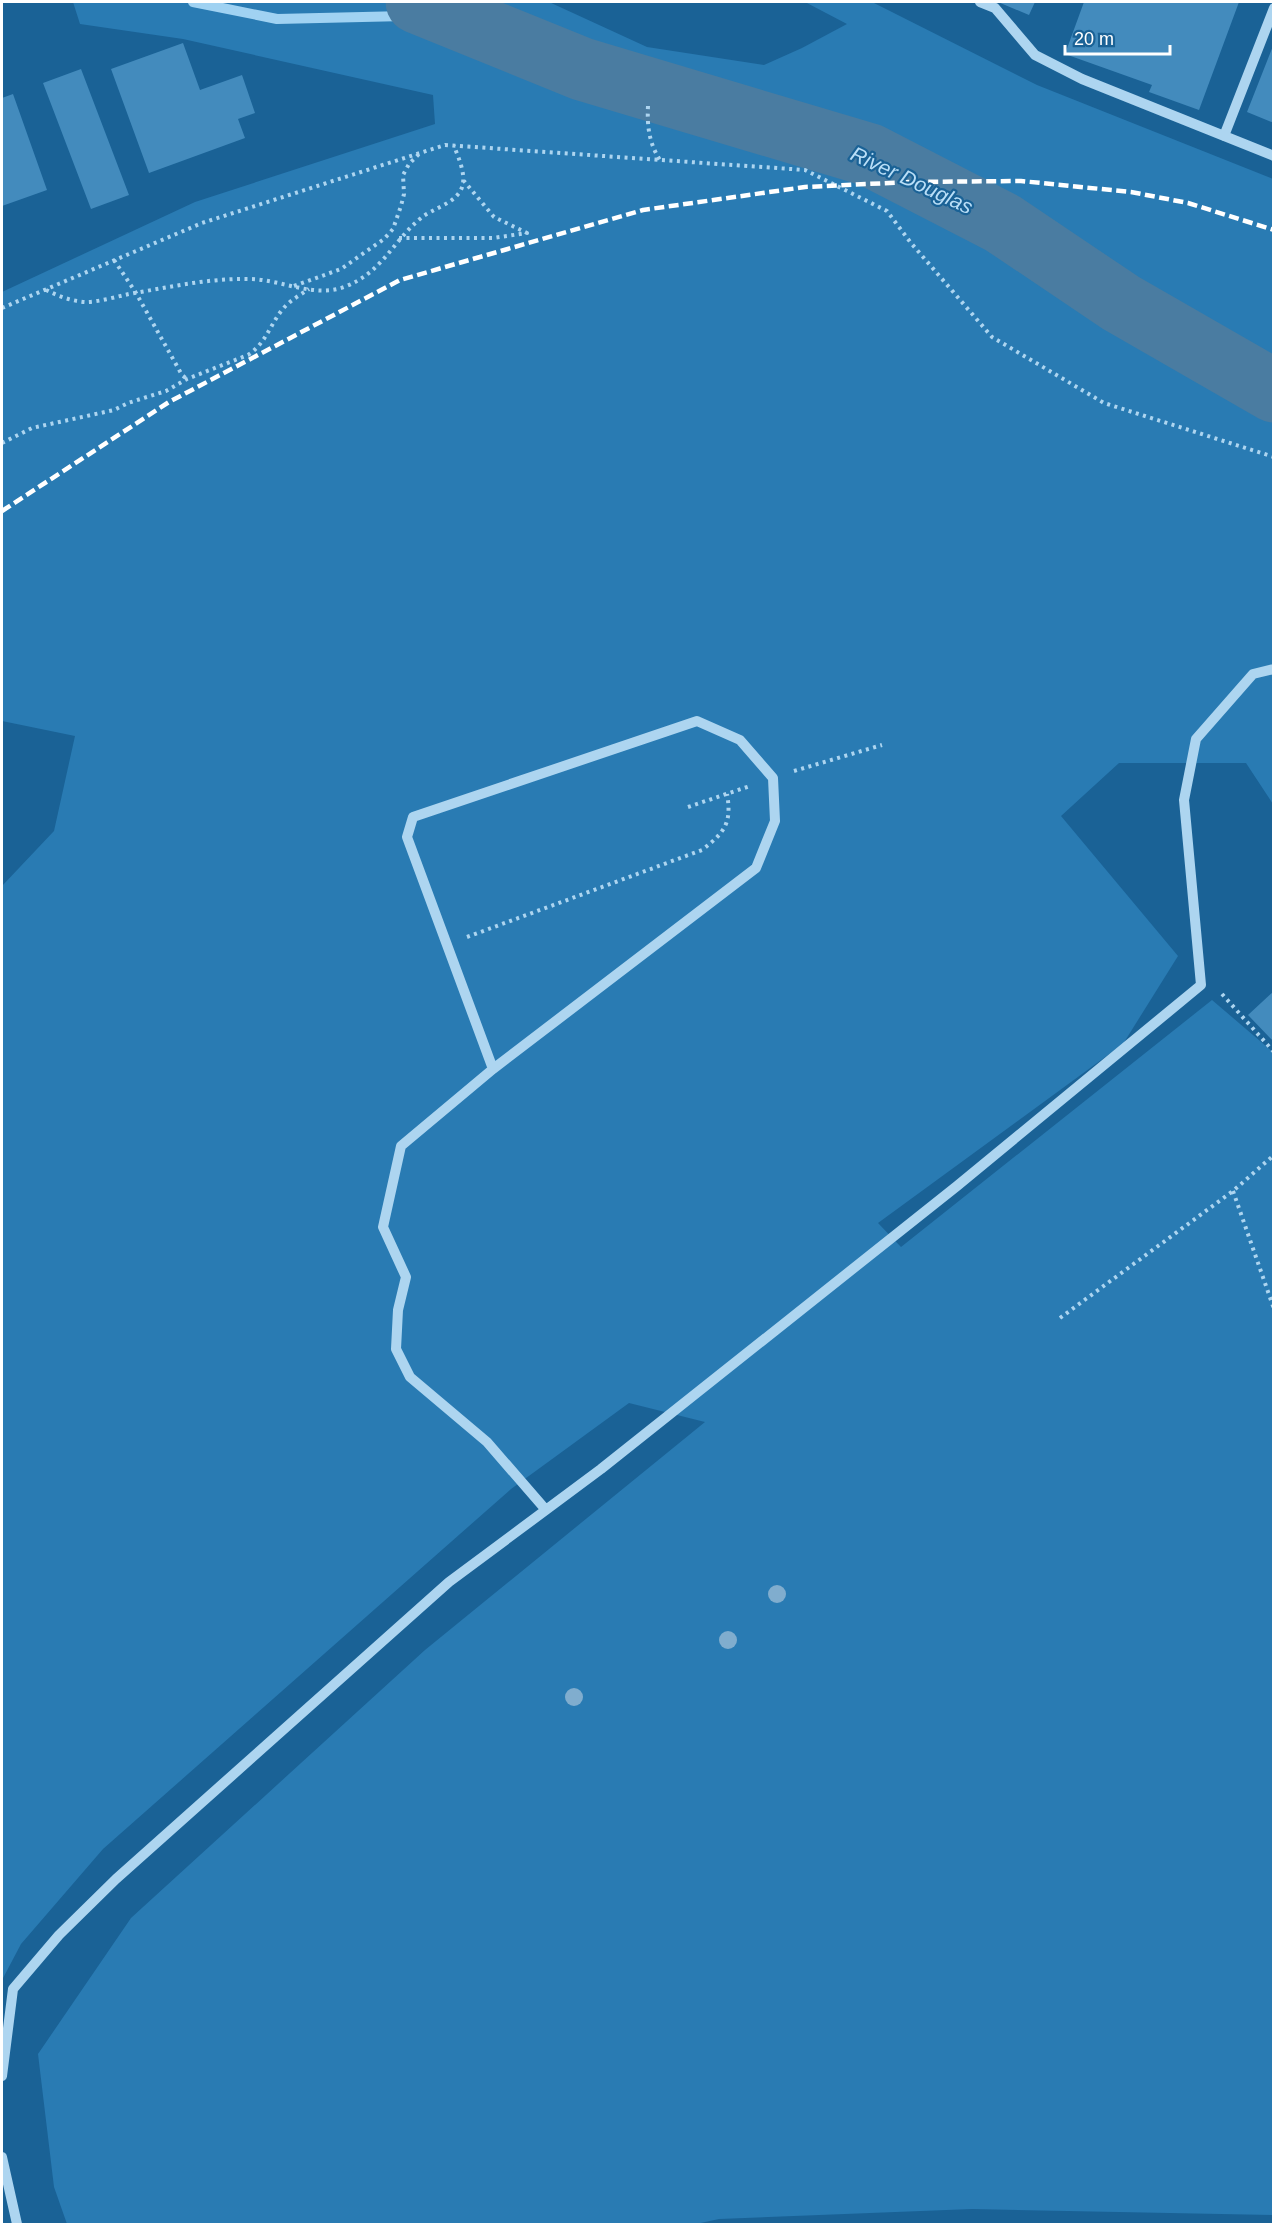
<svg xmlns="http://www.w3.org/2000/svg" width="1275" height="2226" viewBox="0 0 1275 2226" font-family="Arial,sans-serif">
<rect width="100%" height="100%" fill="#1a6296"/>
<path fill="#297bb3" d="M73,2H549L647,47L764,65L802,48L847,24L805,2H872L1037,85L1273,179V804L1246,763H1119L1061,816L1178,956L1123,1044L878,1223L901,1247L1212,1000L1273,1052V2215L972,2209L719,2219L696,2224H67L54,2187L38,2054L131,1918L425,1650L705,1422L629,1403L511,1489L103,1849L21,1944L2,1980V886L54,831L75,736L2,721V292L195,202L435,124L433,95L183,39L80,24Z"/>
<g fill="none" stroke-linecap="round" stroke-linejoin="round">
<path stroke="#a0d2f2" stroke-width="10" d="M193,2L277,19L448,15"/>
<path stroke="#4a7ca1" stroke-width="63" d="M417,2L582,69L870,155L1002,223L1121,303L1274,391"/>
</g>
<path fill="#438bbd" d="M998,2H1035L1029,15Z
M1084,2H1239L1199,110L1149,92L1152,85L1065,54Z
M183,43L200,90L242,75L255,113L238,119L245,138L149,173L111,69Z
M1273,46H1274V123L1247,112Z
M81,69L129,195L91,209L43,83Z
M13,94L47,190L2,206V98Z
M1274,991V1042L1248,1015Z"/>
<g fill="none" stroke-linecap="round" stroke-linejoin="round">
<path stroke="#add5f0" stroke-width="4" stroke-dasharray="3 4.5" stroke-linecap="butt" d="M648,106C647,126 649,143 660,160
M399,238H493L527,233L494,217L464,181
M114,260L136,293L182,375L187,379
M294,286L341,269L384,239L393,229L401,206L404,194L403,175L409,164L420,153
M46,290C58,296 71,301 85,302C99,302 115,297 129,294C170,287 209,278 251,279C282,280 314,298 344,287C382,273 392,242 421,218C432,209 450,205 459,193C469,180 459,159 454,146
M2,308L202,223L445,145L805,170L887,211L911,243L992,337L1104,403L1274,457
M2,443L32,428L114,410L128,403L166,391L187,379L248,355C266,343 270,325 282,310C289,301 300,295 309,289
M794,771L882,745
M688,807L750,786
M467,937L702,850C725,832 732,823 727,794
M1222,994L1274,1052
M1233,1191L1274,1309
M1060,1318L1233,1191L1274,1155"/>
<path stroke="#add5f0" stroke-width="10" d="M980,2L995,8L1035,55L1082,79L1274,156
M1224,136L1274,8
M493,1069L407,837L413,817L697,721L740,740L773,778L775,821L756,868L493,1069L401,1146L383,1227L406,1277L398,1310L396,1349L410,1377L487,1442L546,1510
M2,2076L13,1989L59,1935L116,1879L449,1582L601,1469L957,1186L1201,985L1184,800L1196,739L1253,674L1274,669
M2,2157L17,2224"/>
<path stroke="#fff" stroke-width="4.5" stroke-dasharray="10 4.5" stroke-linecap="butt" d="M2,511L169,402L400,280L643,210L805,187L909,182L1021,181L1131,192L1188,203L1274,230"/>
</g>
<g fill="#80adce">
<circle cx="777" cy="1594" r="9"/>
<circle cx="728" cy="1640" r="9"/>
<circle cx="574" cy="1697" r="9"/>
</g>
<g text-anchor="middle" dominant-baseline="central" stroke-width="4.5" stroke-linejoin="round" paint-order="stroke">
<g font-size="21" font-style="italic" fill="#b9def7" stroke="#1a6296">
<text transform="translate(912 180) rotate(25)">River Douglas</text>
</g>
</g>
<rect width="1275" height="2226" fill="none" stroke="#ffffff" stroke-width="6"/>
<path d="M1065 45v9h105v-9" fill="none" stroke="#ffffff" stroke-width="3"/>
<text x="1074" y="45" font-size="18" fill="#ffffff" stroke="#1a6296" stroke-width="4.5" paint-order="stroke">20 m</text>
</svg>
